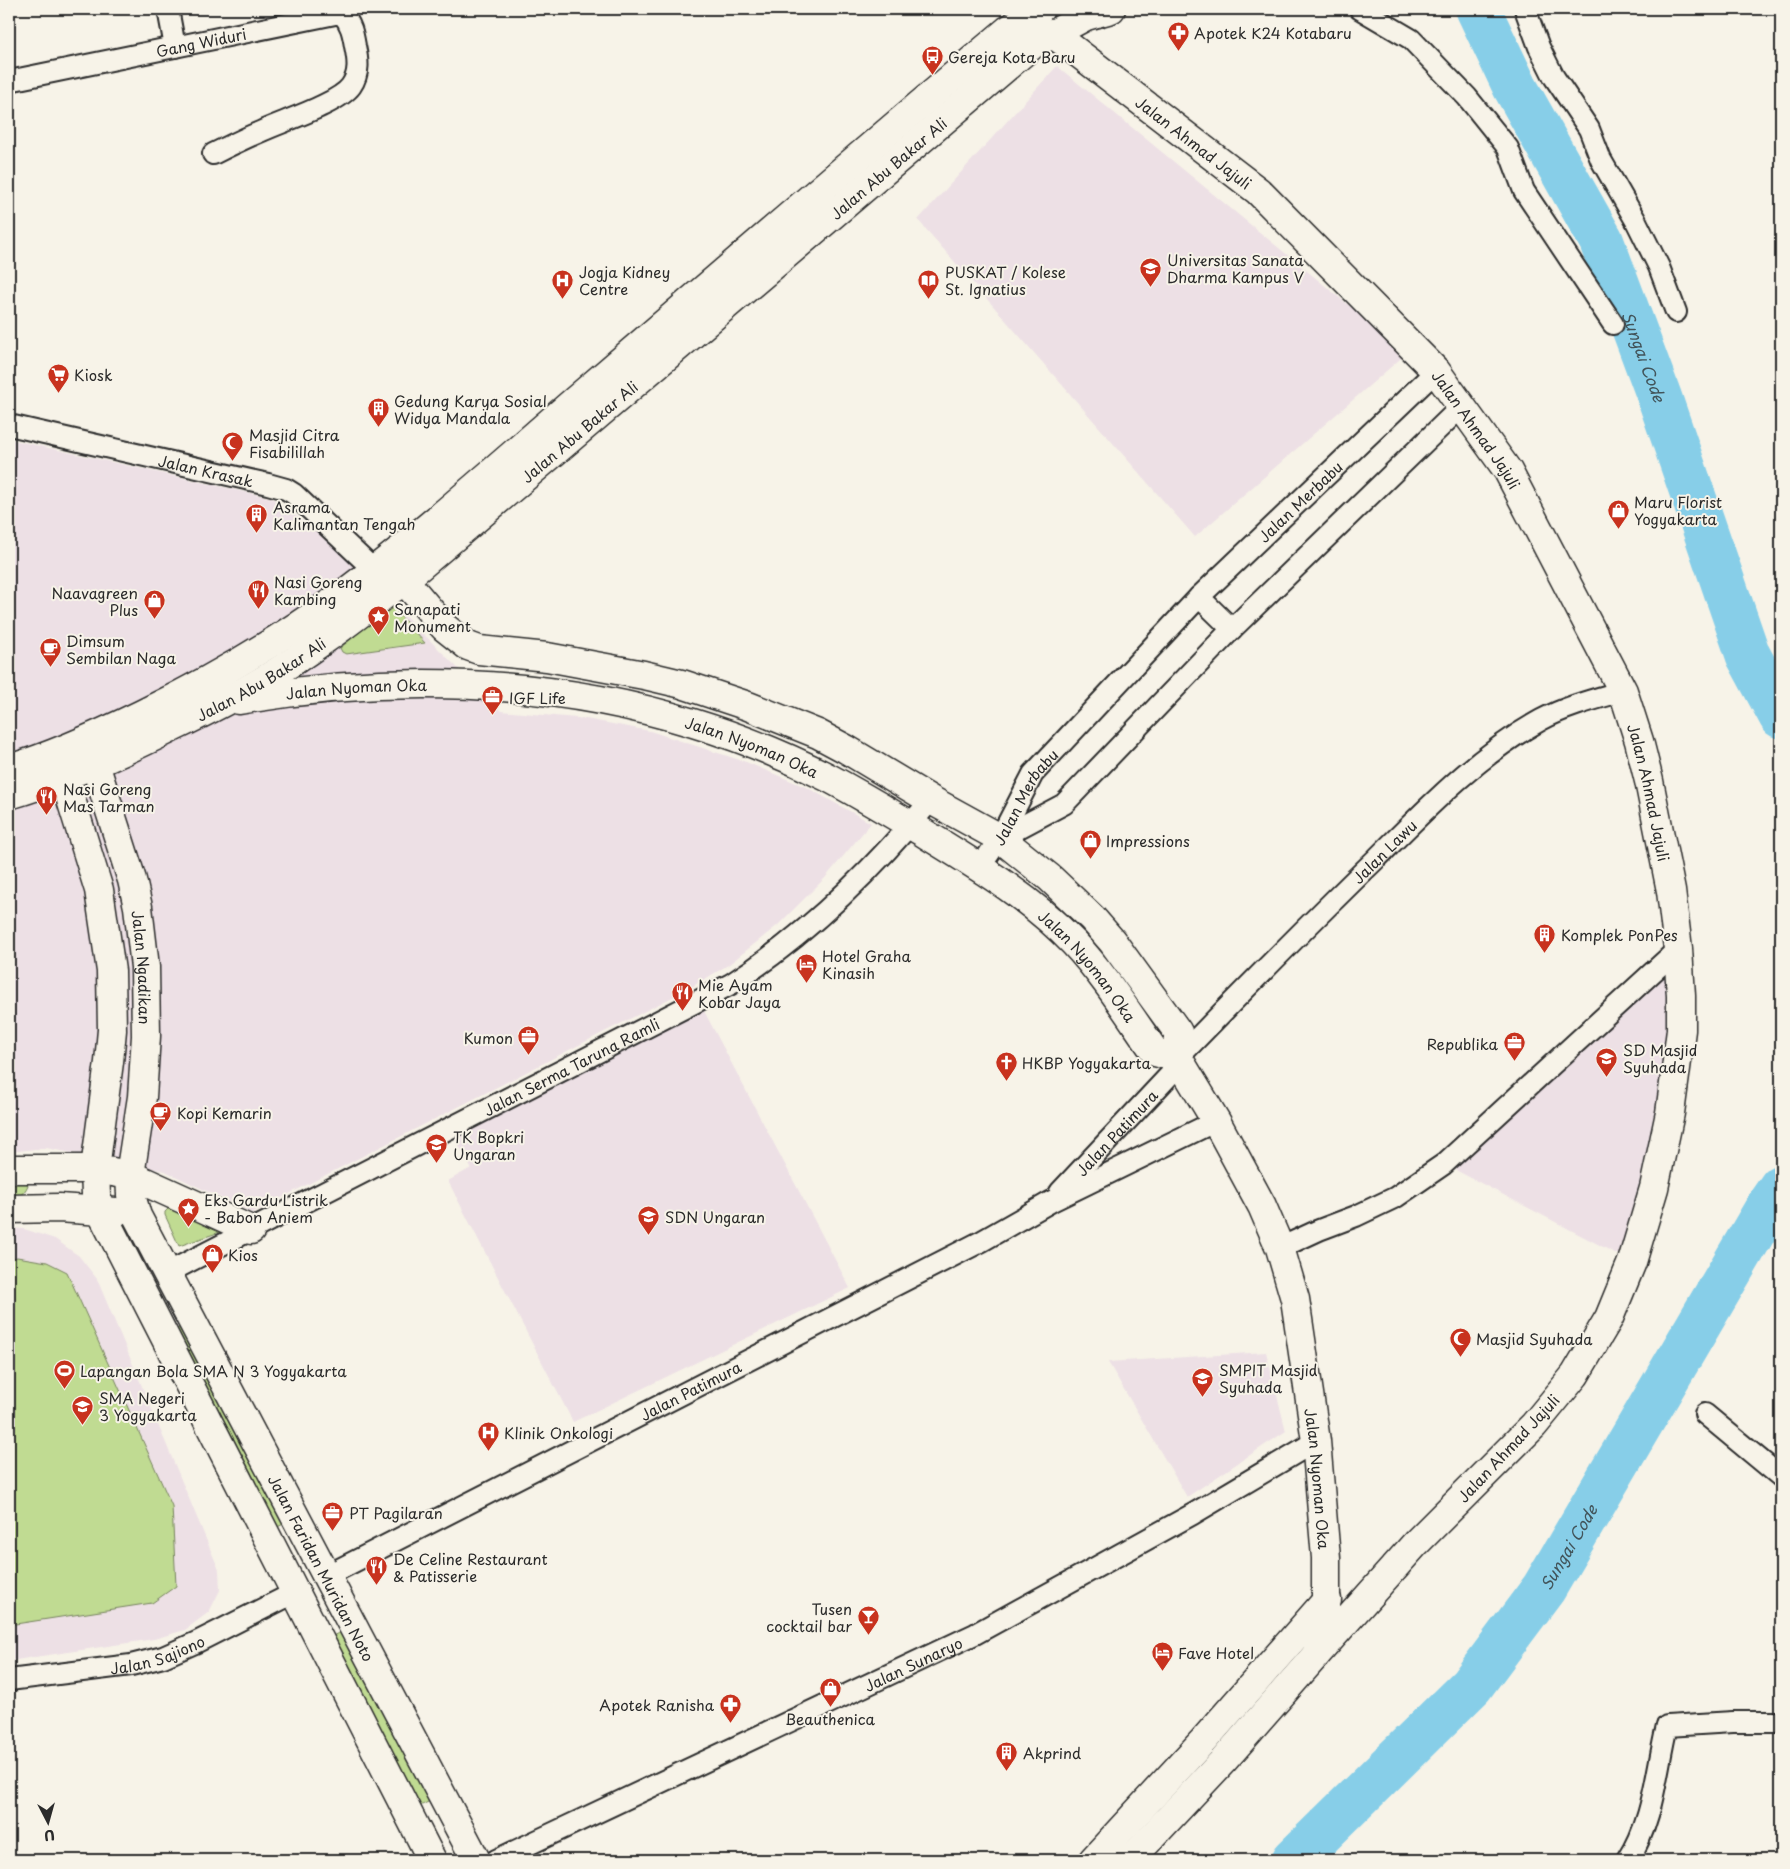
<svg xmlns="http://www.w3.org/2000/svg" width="1790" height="1869" viewBox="0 0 1790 1869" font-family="'Playpen Sans',sans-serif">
<rect width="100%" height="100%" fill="#f7f3e8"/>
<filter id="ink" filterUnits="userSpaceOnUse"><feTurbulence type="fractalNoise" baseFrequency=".02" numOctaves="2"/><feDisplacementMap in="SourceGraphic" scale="10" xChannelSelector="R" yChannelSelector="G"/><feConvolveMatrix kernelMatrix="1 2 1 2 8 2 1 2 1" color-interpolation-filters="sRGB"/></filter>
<g filter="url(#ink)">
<path fill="#ede0e5" d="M1057,66L1407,353L1195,537L918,220Z
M9,439L272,498L315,530L344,555L501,711L586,719L650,731L746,762L808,788L871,823L825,878L778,925L728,965L688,989L252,1213L165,1171L46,1148L9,1152Z
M1678,949L1681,996L1632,1262L1444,1164Z
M703,1009L850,1288L573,1422L448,1181L471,1168L455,1138Z
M9,1228L24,1229L55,1239L79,1256L97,1279L219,1570L220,1590L209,1612L185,1630L154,1639L9,1661Z
M1266,1352L1286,1431L1187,1497L1108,1362Z"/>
<path fill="#c0db92" stroke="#76835e" d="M390,607L393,608L425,643L346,654L342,652L340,648Z
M9,1178L24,1179L28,1185C24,1195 19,1196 9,1197Z
M170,1207L222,1228L220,1232L179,1246L165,1215V1212Z
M17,1257L47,1262L67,1272L172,1506L176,1586L152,1603L9,1625V1259Z
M184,1325L287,1522L272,1530L170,1333Z
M344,1630L432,1800L416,1808L329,1638Z"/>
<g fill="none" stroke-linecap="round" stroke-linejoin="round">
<g stroke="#87cee8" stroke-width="45">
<path id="s1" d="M1478,9L1515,87L1601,240L1659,396L1748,655L1781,716"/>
<path id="s2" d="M1294,1860L1471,1686L1544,1588L1772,1200L1781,1187"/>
</g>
<defs>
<g id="street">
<path d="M168,9L175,47"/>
<path d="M1360,9L1411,39L1467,97L1508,148L1524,191L1613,324"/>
<path d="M1525,9L1539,47L1554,77L1589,129L1601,160L1636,221L1659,267L1676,312"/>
<path id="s3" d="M9,81L335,14H342C351,23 353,34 355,46C358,60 360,73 351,86C338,104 283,121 262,131C245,138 229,146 213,154"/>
<path id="s4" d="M9,425L268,484L286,489L294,494L374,570"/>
<path d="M1199,597L1232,629"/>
<path d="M1000,838L1064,804L1232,629L1461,407"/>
<path id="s5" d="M980,867L1000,838L1033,774L1199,597L1436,371"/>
<path id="s6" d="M1178,1058C1243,991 1309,924 1376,859C1427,808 1478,755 1541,720C1567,706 1595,699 1623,691"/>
<path id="s7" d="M1060,1192L1181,1063"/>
<path d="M1280,1248L1319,1230L1356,1216L1396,1197L1444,1164L1678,949"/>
<path id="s8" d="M167,1273L731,984C807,935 873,870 931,800"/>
<path d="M1705,1414L1781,1477"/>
<path id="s9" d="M326,1576L982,1241L1052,1201L1216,1121"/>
<path id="s10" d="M9,1680L131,1665L163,1657L197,1642L296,1592"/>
<path id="s11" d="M496,1860L975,1634L1193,1514L1316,1441"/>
<path d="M1628,1860C1654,1820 1656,1771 1667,1726L1733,1722H1781"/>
</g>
<g id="secondary">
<path id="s12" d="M1052,33L1258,191L1436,371L1508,471L1623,691L1639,741L1649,781L1671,891L1678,949L1681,996V1030L1677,1061L1670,1113L1654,1188L1632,1262L1609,1318L1575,1375L1534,1425L1416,1543L1316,1655"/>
<path id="s13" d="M404,580L444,627L468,646L479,650L547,657L644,675L682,684L748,706L818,734L846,749L931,800L1000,838L1050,878L1092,918L1112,941L1178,1032V1058L1216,1121L1262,1206L1280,1248L1295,1299L1316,1441L1326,1558V1616L1324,1629L1316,1655L1223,1761L1130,1860"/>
<path id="s14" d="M239,700C389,674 548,678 693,723C739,737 786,756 829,778C859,794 889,812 919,830C974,864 1029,896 1074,943C1105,976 1129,1015 1155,1052L1178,1058"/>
<path id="s15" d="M95,764L132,880L138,907L145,967L146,1036L142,1097L130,1175L131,1195L137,1216L167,1273L476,1860"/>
<path d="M9,769C55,755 99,735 142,714C212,680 279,641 342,595C429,530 510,456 593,385C731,266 869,147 1008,30L1040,9"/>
<path d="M64,777L99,890L111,971L112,1030L109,1062L95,1169L96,1195L100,1210L432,1860"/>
<path id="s16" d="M9,795C67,778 120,754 174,727C205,712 235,697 265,679C314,650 359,614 404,580L1032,45L1086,16L1111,9"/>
<path d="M9,1169H95L130,1175L251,1230"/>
<path d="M9,1209L59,1208L116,1212"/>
<path d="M1093,1860L1203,1741L1327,1600"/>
</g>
</defs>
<use href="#street" stroke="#2b2b2b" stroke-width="24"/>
<use href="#secondary" stroke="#2b2b2b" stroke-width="31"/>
<use href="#street" stroke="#f7f3e8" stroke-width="20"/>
<use href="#secondary" stroke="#f7f3e8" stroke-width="28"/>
</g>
</g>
<defs>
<symbol id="pharmacy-pin" viewBox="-11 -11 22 30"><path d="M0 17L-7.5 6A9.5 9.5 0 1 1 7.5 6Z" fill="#c8321e" stroke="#f7f3e8"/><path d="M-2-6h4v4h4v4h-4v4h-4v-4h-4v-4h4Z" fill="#fff"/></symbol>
<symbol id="bus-pin" viewBox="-11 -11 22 30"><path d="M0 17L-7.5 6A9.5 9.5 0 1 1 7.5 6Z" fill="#c8321e" stroke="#f7f3e8"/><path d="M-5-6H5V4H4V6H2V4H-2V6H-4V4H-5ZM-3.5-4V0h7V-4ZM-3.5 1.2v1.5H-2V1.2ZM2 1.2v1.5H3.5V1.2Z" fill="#fff"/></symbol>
<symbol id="university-pin" viewBox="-11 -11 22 30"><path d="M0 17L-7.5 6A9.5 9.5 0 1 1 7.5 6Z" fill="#c8321e" stroke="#f7f3e8"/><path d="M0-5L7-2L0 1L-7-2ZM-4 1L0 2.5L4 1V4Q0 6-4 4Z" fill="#fff"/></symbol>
<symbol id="hospital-pin" viewBox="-11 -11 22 30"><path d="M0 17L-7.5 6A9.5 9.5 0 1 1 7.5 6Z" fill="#c8321e" stroke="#f7f3e8"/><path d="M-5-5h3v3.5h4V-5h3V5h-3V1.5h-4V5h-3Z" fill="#fff"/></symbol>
<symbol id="library-pin" viewBox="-11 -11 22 30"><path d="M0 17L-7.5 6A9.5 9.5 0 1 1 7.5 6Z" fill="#c8321e" stroke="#f7f3e8"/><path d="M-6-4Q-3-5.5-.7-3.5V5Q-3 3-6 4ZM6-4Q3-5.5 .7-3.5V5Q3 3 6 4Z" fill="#fff"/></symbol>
<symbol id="supermarket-pin" viewBox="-11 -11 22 30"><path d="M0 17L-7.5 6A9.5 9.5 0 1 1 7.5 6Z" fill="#c8321e" stroke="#f7f3e8"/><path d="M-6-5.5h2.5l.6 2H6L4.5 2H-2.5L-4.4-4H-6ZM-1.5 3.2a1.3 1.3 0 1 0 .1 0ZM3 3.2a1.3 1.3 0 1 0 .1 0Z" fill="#fff"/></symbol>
<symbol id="building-pin" viewBox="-11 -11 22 30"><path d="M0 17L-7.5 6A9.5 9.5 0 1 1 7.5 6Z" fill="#c8321e" stroke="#f7f3e8"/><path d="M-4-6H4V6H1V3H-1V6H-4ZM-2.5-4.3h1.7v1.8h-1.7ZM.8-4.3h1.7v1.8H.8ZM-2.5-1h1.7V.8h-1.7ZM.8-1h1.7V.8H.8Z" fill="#fff"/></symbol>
<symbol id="mosque-pin" viewBox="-11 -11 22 30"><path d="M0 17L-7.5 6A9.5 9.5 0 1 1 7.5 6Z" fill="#c8321e" stroke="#f7f3e8"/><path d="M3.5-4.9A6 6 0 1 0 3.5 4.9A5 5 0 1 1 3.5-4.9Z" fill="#fff"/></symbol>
<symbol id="shop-pin" viewBox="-11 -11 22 30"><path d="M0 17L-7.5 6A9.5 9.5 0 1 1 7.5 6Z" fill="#c8321e" stroke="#f7f3e8"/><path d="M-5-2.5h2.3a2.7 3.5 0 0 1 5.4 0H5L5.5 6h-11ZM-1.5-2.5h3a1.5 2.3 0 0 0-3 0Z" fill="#fff"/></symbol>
<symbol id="restaurant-pin" viewBox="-11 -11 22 30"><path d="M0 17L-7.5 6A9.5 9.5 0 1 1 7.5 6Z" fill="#c8321e" stroke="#f7f3e8"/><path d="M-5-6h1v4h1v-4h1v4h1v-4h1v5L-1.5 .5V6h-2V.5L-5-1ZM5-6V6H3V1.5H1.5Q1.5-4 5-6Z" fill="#fff"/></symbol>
<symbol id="sight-pin" viewBox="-11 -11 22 30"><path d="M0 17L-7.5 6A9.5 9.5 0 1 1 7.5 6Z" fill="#c8321e" stroke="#f7f3e8"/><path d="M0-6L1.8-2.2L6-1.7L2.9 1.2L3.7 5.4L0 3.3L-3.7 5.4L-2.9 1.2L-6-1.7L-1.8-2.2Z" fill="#fff"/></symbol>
<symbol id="cafe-pin" viewBox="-11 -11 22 30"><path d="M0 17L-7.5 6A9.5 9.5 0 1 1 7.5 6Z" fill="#c8321e" stroke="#f7f3e8"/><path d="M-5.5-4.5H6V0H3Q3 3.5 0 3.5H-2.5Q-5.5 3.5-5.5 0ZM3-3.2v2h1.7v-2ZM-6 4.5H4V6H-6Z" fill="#fff"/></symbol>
<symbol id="office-pin" viewBox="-11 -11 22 30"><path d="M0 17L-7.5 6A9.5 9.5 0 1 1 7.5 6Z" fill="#c8321e" stroke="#f7f3e8"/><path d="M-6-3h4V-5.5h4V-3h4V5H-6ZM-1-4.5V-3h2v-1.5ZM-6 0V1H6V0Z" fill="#fff"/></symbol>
<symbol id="hotel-pin" viewBox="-11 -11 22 30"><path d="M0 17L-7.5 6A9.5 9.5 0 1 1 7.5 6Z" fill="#c8321e" stroke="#f7f3e8"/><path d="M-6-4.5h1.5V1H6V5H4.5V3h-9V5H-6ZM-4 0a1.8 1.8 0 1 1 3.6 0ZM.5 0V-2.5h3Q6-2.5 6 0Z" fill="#fff"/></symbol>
<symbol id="school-pin" viewBox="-11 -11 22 30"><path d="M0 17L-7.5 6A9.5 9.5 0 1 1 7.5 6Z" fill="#c8321e" stroke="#f7f3e8"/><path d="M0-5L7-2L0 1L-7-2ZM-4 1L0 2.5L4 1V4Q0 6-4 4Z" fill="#fff"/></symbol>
<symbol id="church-pin" viewBox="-11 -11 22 30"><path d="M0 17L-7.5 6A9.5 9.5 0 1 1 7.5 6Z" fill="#c8321e" stroke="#f7f3e8"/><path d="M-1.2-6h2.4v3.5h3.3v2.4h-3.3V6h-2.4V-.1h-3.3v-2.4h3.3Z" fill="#fff"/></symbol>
<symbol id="stadium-pin" viewBox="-11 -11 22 30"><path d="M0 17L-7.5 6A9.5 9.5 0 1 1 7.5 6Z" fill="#c8321e" stroke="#f7f3e8"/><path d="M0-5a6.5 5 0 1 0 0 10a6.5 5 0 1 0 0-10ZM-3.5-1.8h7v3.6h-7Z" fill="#fff"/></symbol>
<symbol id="bar-pin" viewBox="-11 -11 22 30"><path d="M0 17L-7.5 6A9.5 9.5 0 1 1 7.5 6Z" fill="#c8321e" stroke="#f7f3e8"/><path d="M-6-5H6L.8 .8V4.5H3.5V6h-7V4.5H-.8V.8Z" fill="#fff"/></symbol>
</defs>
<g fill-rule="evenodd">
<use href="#pharmacy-pin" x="1166" y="20" width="25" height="34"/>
<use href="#bus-pin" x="920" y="44" width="25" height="34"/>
<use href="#university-pin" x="1138" y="256" width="25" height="34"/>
<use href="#hospital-pin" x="550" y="268" width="25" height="34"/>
<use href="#library-pin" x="916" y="268" width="25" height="34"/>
<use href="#supermarket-pin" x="46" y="362" width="25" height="34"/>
<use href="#building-pin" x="366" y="396" width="25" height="34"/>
<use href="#mosque-pin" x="220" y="430" width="25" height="34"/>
<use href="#shop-pin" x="1606" y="498" width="25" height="34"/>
<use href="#building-pin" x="244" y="502" width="25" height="34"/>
<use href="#restaurant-pin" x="246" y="578" width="25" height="34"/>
<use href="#shop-pin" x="142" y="588" width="25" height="34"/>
<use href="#sight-pin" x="366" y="604" width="25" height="34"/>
<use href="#cafe-pin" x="38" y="636" width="25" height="34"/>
<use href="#office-pin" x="480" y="684" width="25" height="34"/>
<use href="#restaurant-pin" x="34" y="784" width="25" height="34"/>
<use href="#shop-pin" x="1078" y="828" width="25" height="34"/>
<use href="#building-pin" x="1532" y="922" width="25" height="34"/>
<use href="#hotel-pin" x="794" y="952" width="25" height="34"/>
<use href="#restaurant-pin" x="670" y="980" width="25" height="34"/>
<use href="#office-pin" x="516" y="1024" width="25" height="34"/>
<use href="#office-pin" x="1502" y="1030" width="25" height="34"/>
<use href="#school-pin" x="1594" y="1046" width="25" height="34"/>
<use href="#church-pin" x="994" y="1050" width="25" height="34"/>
<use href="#cafe-pin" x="148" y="1100" width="25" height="34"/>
<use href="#school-pin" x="424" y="1132" width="25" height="34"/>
<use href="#sight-pin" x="176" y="1196" width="25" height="34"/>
<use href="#school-pin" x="636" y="1204" width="25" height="34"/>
<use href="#shop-pin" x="200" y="1242" width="25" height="34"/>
<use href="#mosque-pin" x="1448" y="1326" width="25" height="34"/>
<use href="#stadium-pin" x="52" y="1358" width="25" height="34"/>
<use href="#school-pin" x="1190" y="1366" width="25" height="34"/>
<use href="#school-pin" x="70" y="1394" width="25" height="34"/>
<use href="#hospital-pin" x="476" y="1420" width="25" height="34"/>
<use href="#office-pin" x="320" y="1500" width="25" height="34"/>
<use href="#restaurant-pin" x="364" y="1554" width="25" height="34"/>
<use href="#bar-pin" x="856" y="1604" width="25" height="34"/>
<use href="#hotel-pin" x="1150" y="1640" width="25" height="34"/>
<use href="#shop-pin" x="818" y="1676" width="25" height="34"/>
<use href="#pharmacy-pin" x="718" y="1692" width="25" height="34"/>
<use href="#building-pin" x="994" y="1740" width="25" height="34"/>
</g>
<g text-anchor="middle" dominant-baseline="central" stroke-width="4" stroke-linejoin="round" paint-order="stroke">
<g font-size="15" fill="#2b2b2b" stroke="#f7f3e8" text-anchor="start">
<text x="1194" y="32">Apotek K24 Kotabaru</text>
<text x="948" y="56">Gereja Kota Baru</text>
<text x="1167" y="259">Universitas Sanata<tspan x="1167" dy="17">Dharma Kampus V</tspan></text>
<text x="579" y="271">Jogja Kidney<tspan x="579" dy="17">Centre</tspan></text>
<text x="945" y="271">PUSKAT / Kolese<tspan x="945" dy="17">St. Ignatius</tspan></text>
<text x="74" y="374">Kiosk</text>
<text x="394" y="400">Gedung Karya Sosial<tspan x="394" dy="17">Widya Mandala</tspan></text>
<text x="249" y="434">Masjid Citra<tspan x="249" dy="17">Fisabilillah</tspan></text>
<text x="1634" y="501">Maru Florist<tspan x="1634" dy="17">Yogyakarta</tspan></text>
<text x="273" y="506">Asrama<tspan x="273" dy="17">Kalimantan Tengah</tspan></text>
<text x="274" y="581">Nasi Goreng<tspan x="274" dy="17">Kambing</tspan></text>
<text x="138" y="592" text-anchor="end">Naavagreen<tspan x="138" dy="17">Plus</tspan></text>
<text x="394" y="608">Sanapati<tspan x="394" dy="17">Monument</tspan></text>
<text x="66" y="640">Dimsum<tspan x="66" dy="17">Sembilan Naga</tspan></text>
<text x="509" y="697">IGF Life</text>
<text x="63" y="788">Nasi Goreng<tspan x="63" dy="17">Mas Tarman</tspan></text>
<text x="1106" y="840">Impressions</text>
<text x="1561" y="934">Komplek PonPes</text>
<text x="822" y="955">Hotel Graha<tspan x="822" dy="17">Kinasih</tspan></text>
<text x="698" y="984">Mie Ayam<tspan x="698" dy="17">Kobar Jaya</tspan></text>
<text x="513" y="1037" text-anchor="end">Kumon</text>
<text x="1498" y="1043" text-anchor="end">Republika</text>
<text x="1623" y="1049">SD Masjid<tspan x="1623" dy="17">Syuhada</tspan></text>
<text x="1022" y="1062">HKBP Yogyakarta</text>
<text x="177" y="1112">Kopi Kemarin</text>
<text x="453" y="1136">TK Bopkri<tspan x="453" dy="17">Ungaran</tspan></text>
<text x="204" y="1199">Eks Gardu Listrik<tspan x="204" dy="17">- Babon Aniem</tspan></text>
<text x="665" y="1216">SDN Ungaran</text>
<text x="228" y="1254">Kios</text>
<text x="1476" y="1338">Masjid Syuhada</text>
<text x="1219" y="1369">SMPIT Masjid<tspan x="1219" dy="17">Syuhada</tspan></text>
<text x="80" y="1370">Lapangan Bola SMA N 3 Yogyakarta</text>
<text x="99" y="1397">SMA Negeri<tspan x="99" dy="17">3 Yogyakarta</tspan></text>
<text x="504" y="1432">Klinik Onkologi</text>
<text x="349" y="1512">PT Pagilaran</text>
<text x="393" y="1558">De Celine Restaurant<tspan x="393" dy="17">&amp; Patisserie</tspan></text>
<text x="852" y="1608" text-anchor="end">Tusen<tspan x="852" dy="17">cocktail bar</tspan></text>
<text x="1178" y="1652">Fave Hotel</text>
<text x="714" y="1704" text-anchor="end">Apotek Ranisha</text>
<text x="830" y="1718" text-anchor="middle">Beauthenica</text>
<text x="1023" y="1752">Akprind</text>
</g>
<g font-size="15" fill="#2b2b2b" stroke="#f7f3e8">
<text stroke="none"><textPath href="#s3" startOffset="196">Gang Widuri</textPath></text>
<text stroke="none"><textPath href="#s12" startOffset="179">Jalan Ahmad Jajuli</textPath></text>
<text stroke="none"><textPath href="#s16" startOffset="1088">Jalan Abu Bakar Ali</textPath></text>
<text stroke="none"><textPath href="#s12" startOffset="584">Jalan Ahmad Jajuli</textPath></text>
<text stroke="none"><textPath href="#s16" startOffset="682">Jalan Abu Bakar Ali</textPath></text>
<text stroke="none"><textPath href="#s4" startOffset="202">Jalan Krasak</textPath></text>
<text stroke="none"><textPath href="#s5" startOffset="489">Jalan Merbabu</textPath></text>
<text stroke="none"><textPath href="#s16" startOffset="278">Jalan Abu Bakar Ali</textPath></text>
<text stroke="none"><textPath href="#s14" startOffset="118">Jalan Nyoman Oka</textPath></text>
<text stroke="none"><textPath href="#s14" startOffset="522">Jalan Nyoman Oka</textPath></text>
<text stroke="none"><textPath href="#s5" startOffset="84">Jalan Merbabu</textPath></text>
<text stroke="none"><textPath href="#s12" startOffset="989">Jalan Ahmad Jajuli</textPath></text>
<text stroke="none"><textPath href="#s6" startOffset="292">Jalan Lawu</textPath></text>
<text stroke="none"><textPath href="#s15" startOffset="210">Jalan Ngadikan</textPath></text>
<text stroke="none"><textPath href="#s14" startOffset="928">Jalan Nyoman Oka</textPath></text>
<text stroke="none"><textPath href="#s8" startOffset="454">Jalan Serma Taruna Ramli</textPath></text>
<text stroke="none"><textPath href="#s7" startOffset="82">Jalan Patimura</textPath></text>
<text stroke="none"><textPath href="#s9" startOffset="409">Jalan Patimura</textPath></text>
<text transform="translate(1508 1448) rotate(-47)">Jalan Ahmad Jajuli</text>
<text stroke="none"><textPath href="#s13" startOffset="1406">Jalan Nyoman Oka</textPath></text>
<text stroke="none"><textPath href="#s15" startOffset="858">Jalan Faridan Muridan Noto</textPath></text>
<text stroke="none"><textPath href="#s10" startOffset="151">Jalan Sajiono</textPath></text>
<text stroke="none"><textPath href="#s11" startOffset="461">Jalan Sunaryo</textPath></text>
</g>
<g font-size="16" font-style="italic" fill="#42545a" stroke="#f7f3e8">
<text stroke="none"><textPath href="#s1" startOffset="386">Sungai Code</textPath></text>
<text stroke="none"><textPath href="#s2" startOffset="418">Sungai Code</textPath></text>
</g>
</g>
<rect width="1790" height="1869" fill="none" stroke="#f7f3e8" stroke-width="30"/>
<rect x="15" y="15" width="1760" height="1839" fill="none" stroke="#2b2b2b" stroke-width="2" filter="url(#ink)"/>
<g transform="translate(48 1822) rotate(174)" stroke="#f7f3e8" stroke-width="4" paint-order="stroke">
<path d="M0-4L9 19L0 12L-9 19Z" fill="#2b2b2b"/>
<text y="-8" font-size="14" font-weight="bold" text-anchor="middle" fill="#2b2b2b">U</text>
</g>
</svg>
